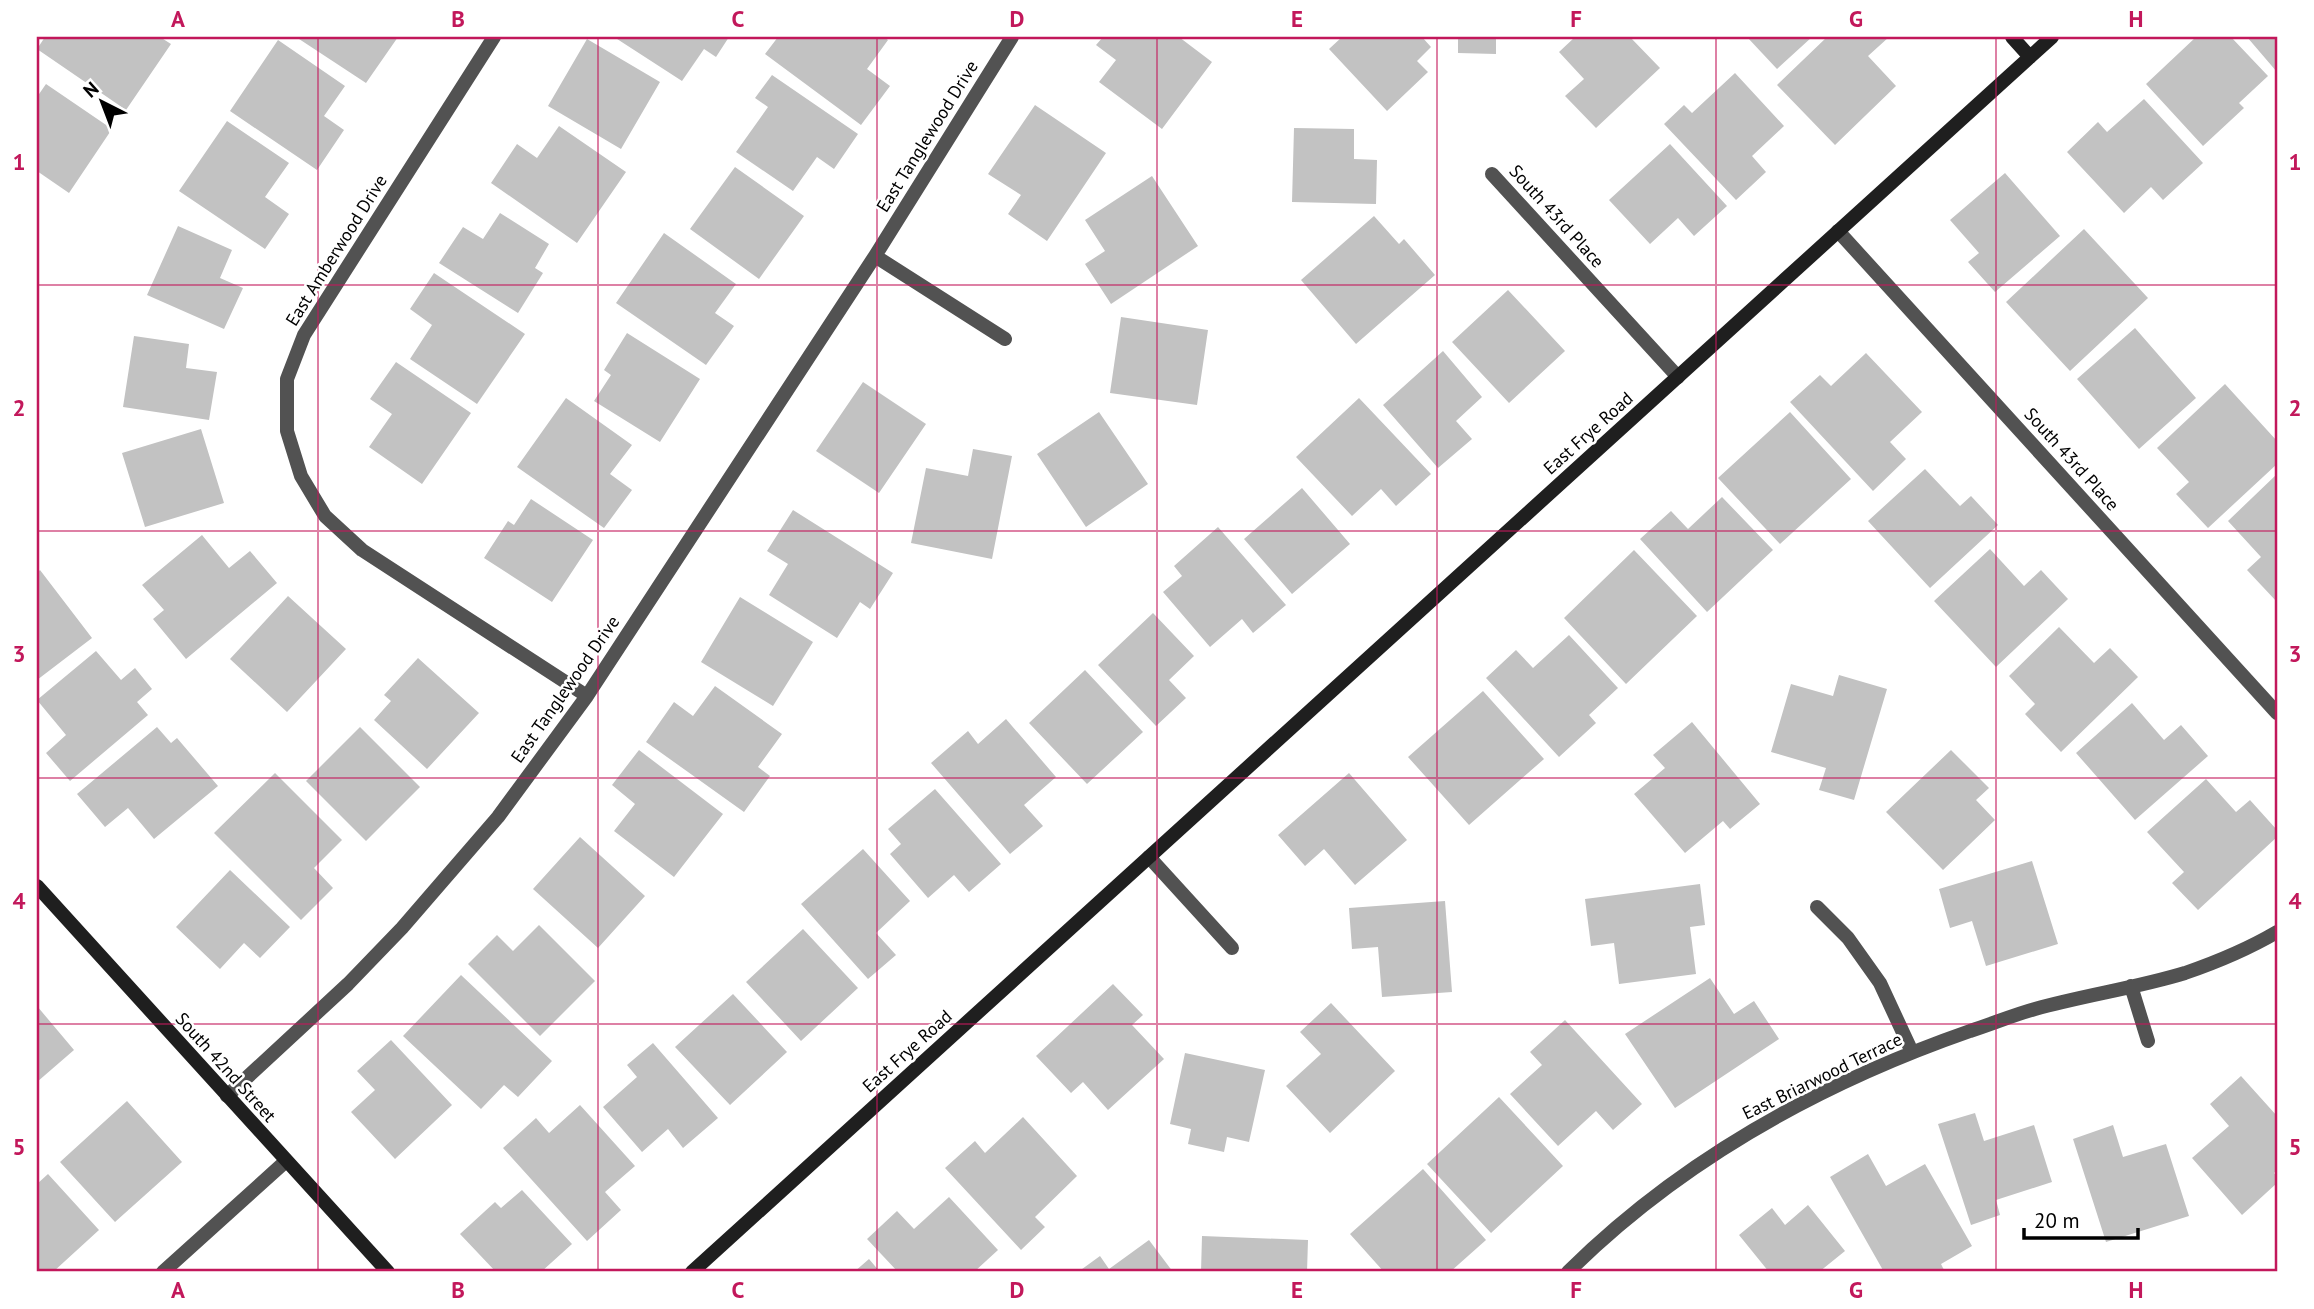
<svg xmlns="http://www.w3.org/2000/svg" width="2314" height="1309" viewBox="0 0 2314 1309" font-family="'PT Sans',sans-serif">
<rect width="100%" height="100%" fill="#fff"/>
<path fill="#c2c2c2" d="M45,37H160L171,44L126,110L37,49Z
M296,37H398L366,83Z
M614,37H729L716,57L704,49L682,81Z
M778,37H884L888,40L867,69L890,86L861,125L765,54Z
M1103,37H1179L1212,62L1162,129L1099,82L1116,60L1096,45Z
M1342,37H1422L1431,47L1417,61L1428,72L1387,111L1329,49Z
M1458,37H1496V54L1458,53Z
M1575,37H1630L1660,68L1596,128L1565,96L1584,79L1559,52Z
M1747,37H1812L1777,69Z
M1827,37H1889L1868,56L1896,86L1835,145L1777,85Z
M2196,37H2231L2268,76L2239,103L2244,108L2203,146L2146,84Z
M2247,37H2277V72Z
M587,39L660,82L621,149L548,106Z
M278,40L345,86L324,116L344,130L317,170L230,111Z
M1735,73L1784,126L1752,156L1766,172L1736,200L1664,124L1684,105L1692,113Z
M772,75L858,134L834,169L817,157L793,191L736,152L768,107L755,98Z
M46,84L112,129L69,193L37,171V97Z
M2144,99L2203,163L2163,200L2151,187L2124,213L2067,152L2098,122L2107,132Z
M1035,105L1106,153L1047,241L1008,214L1021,195L988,174Z
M227,121L289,163L265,197L289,214L265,249L179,191Z
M559,126L626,172L577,243L491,183L517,144L537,158Z
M1294,128L1354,129V159L1377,160L1376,204L1292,202Z
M1670,144L1727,206L1694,236L1678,218L1650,244L1609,200Z
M735,167L804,216L759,279L690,229Z
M2005,173L2060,236L1995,292L1968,262L1979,253L1950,220Z
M1152,176L1198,246L1111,304L1085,264L1105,251L1085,220Z
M500,213L549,244L535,268L543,273L518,313L439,263L463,227L483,239Z
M1374,216L1399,244L1404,239L1435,275L1356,344L1301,280Z
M178,226L232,250L220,278L243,288L224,329L147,295Z
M2084,229L2148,298L2070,371L2006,302Z
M664,233L736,284L715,313L734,326L706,365L616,303Z
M434,273L525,334L477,404L410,359L432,325L410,309Z
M1508,290L1565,351L1509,403L1452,342Z
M1121,317L1208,330L1197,405L1110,393Z
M2135,328L2196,398L2139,449L2077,379Z
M627,333L700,379L660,442L594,401L611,375L604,370Z
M134,336L189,344L186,368L217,372L209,420L123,407Z
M1443,351L1482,397L1456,421L1472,439L1438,468L1383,405Z
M1866,353L1922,412L1890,442L1906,459L1873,491L1790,402L1820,375L1831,386Z
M396,362L471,413L422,484L369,447L392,414L370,399Z
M863,382L926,424L879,493L816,451Z
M2225,384L2277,441V464L2208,528L2176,494L2189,482L2157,448Z
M566,398L632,445L610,474L632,490L604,528L517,467Z
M1359,398L1431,474L1396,506L1381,489L1352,516L1296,457Z
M1099,412L1148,484L1086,527L1037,454Z
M1790,412L1851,479L1780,544L1718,478Z
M201,429L224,503L145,527L122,453Z
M973,449L1012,456L992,559L911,543L926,468L968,476Z
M1925,469L1960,506L1971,496L1998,525L1930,588L1868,521Z
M2277,474V602L2247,570L2261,557L2228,521Z
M1302,488L1350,544L1292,594L1244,539Z
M1722,497L1773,550L1707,612L1640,539L1671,511L1688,529Z
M531,499L593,540L552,602L484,558L508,521L514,525Z
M793,510L893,573L870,609L860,602L837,638L769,595L788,564L767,551Z
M1218,527L1286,605L1253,633L1242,619L1210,647L1163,592L1182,576L1174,566Z
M202,535L229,568L250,551L277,583L186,659L153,619L164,610L142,585Z
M1990,549L2024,586L2041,570L2068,599L1996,667L1934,601Z
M1634,550L1697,616L1626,684L1564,618Z
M40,570L92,638L37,680V573Z
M288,596L346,649L287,712L230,659Z
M740,597L813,642L773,706L701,662Z
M1153,613L1194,656L1169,680L1186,698L1156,726L1098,665Z
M2059,627L2094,663L2110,648L2138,677L2061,752L2025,714L2035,704L2009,676Z
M1569,635L1618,688L1589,715L1596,723L1559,757L1486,678L1516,650L1533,668Z
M96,651L121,680L135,668L152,689L137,702L148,715L70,781L46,753L66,735L37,700Z
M418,658L479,713L427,769L374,720L391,701L384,695Z
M1085,670L1143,732L1087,784L1029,723Z
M1839,675L1887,689L1854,800L1819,790L1826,768L1771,752L1791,684L1833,696Z
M715,686L782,734L758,767L770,776L744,812L646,742L674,702L693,716Z
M1483,691L1544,759L1469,825L1408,757Z
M2132,703L2164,740L2181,725L2208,756L2135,820L2076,753Z
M1006,719L1056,777L1024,805L1043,826L1010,854L931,763L968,731L978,744Z
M1692,722L1760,804L1730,829L1723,821L1685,853L1634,794L1665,768L1653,755Z
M157,727L171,743L177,738L218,786L154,839L128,808L105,827L77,794Z
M360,727L420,787L366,841L306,781Z
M639,750L723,814L674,877L614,831L635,804L612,785Z
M1951,750L1989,788L1976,800L1995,820L1943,870L1886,812Z
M275,773L342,840L314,868L333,888L301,920L214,833Z
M1349,773L1407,840L1355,885L1324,849L1305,866L1278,835Z
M2206,779L2236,812L2250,800L2277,830V837L2198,910L2172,883L2184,872L2147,832Z
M935,789L1001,864L969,892L954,875L928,898L890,854L901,844L888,829Z
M580,837L645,896L598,948L533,889Z
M863,849L910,901L876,933L896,955L868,979L801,904Z
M2032,861L2058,944L1986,966L1972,921L1950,928L1939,889Z
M230,870L290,927L260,958L244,943L220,969L176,927Z
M1700,884L1705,925L1690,927L1696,974L1619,984L1614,943L1591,946L1585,899Z
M1445,901L1452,992L1382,997L1378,947L1352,949L1349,908Z
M539,925L595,981L540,1036L468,964L497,935L513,951Z
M803,929L858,988L801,1041L746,982Z
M461,975L552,1061L518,1097L504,1085L481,1109L403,1036Z
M1710,978L1734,1014L1754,1001L1779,1039L1675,1108L1625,1034Z
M1113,984L1143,1015L1132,1025L1164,1059L1108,1110L1083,1082L1071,1093L1036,1056Z
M733,994L787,1052L730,1105L675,1047Z
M1331,1003L1395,1071L1330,1133L1286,1086L1321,1054L1300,1032Z
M37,1006L74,1050L37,1082Z
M1565,1020L1642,1104L1613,1130L1596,1111L1558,1146L1510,1094L1542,1065L1530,1052Z
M391,1040L452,1105L395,1159L351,1112L375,1090L357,1071Z
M653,1043L718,1118L683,1148L668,1129L642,1152L603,1107L637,1077L627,1065Z
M1185,1053L1265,1070L1249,1142L1227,1137L1224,1152L1188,1144L1191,1129L1170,1124Z
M2241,1076L2277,1116V1170L2274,1173L2277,1176V1183L2242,1215L2192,1158L2229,1126L2210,1104Z
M1499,1097L1563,1166L1491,1233L1427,1164Z
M127,1101L182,1162L115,1222L60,1162Z
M580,1105L635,1166L605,1192L621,1210L587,1241L503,1148L536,1118L549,1133Z
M1975,1113L1984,1141L2034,1125L2052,1182L1996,1200L2000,1215L1971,1225L1938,1124Z
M1023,1117L1077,1176L1035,1217L1045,1227L1021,1250L945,1168L975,1141L985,1153Z
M2113,1125L2123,1157L2166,1144L2189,1216L2106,1242L2073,1139Z
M1868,1154L1886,1186L1925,1164L1972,1246L1941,1264L1945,1272H1884L1830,1177Z
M1423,1169L1486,1240L1450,1272H1384L1350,1234Z
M48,1174L99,1230L53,1272H37V1184Z
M522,1190L572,1244L541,1272H496L460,1234L495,1202L501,1208Z
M949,1197L998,1250L974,1272H898L867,1239L897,1211L914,1229Z
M1808,1205L1845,1251L1819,1272H1769L1739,1235L1772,1208L1785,1225Z
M1202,1236L1308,1240L1307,1272H1201Z
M1149,1240L1173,1272H1078L1100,1256L1109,1269Z
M869,1259L880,1272H854Z"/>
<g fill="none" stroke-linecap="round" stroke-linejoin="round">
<path stroke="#525252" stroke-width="14" d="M494,37L304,335L287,379V431L301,476L325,516L362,550L587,696
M1492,174L1678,377
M1838,231L2277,713
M875,256L1005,339
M1149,857L1232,948
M1817,907L1848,938L1880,983L1912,1052
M2131,986L2148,1041
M227,1096L348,984L402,928L498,817L587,696L875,256L1012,37
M163,1272L286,1161
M1568,1272C1680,1161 1821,1083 1970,1031C1992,1024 2013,1015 2035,1009C2085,995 2136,988 2185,973C2217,962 2248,949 2277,932"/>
<path stroke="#1f1f1f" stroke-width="14" d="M2012,37L2030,57
M37,886L388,1272
M692,1272L2052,37"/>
</g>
<path fill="none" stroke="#c2185b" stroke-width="2" stroke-opacity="0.55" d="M318,37V1272M598,37V1272M877,37V1272M1157,37V1272M1437,37V1272M1716,37V1272M1996,37V1272M37,285H2277M37,531H2277M37,778H2277M37,1024H2277"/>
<g text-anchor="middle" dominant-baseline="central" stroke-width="5" stroke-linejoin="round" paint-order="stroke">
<g font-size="18" fill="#000" stroke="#fff">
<text transform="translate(927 136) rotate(-58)">East Tanglewood Drive</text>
<text transform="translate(1557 216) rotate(48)">South 43rd Place</text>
<text transform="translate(336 250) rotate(-58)">East Amberwood Drive</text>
<text transform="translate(1588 433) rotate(-42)">East Frye Road</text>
<text transform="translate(2072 459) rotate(48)">South 43rd Place</text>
<text transform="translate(565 689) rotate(-55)">East Tanglewood Drive</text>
<text transform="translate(907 1051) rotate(-42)">East Frye Road</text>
<text transform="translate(226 1067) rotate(48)">South 42nd Street</text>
<text transform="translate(1822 1076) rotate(-26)">East Briarwood Terrace</text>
</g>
</g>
<rect width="2314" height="1309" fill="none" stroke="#ffffff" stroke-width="77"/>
<g transform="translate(102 102) rotate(318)" stroke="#ffffff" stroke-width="5" paint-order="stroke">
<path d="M0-5L12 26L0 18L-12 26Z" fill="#000000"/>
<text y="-10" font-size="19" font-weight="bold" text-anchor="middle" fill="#000000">N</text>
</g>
<path d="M2024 1228v10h114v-10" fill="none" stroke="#000000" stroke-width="3.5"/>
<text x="2034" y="1228" font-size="21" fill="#000000" stroke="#ffffff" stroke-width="5" paint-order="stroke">20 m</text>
<rect x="38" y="38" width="2238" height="1232" fill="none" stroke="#c2185b" stroke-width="2.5"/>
<g font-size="23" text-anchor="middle" font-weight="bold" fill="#c2185b">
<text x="178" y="27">A</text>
<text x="458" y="27">B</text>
<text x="738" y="27">C</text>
<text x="1017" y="27">D</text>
<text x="1297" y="27">E</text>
<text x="1576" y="27">F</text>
<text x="1856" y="27">G</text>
<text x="2136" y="27">H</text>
<text x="19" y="170">1</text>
<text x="2295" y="170">1</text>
<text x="19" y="416">2</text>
<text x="2295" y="416">2</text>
<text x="19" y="662">3</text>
<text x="2295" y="662">3</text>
<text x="19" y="909">4</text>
<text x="2295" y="909">4</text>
<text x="19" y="1155">5</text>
<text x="2295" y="1155">5</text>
<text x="178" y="1298">A</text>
<text x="458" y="1298">B</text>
<text x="738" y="1298">C</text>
<text x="1017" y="1298">D</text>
<text x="1297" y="1298">E</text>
<text x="1576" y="1298">F</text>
<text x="1856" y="1298">G</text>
<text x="2136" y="1298">H</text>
</g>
</svg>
